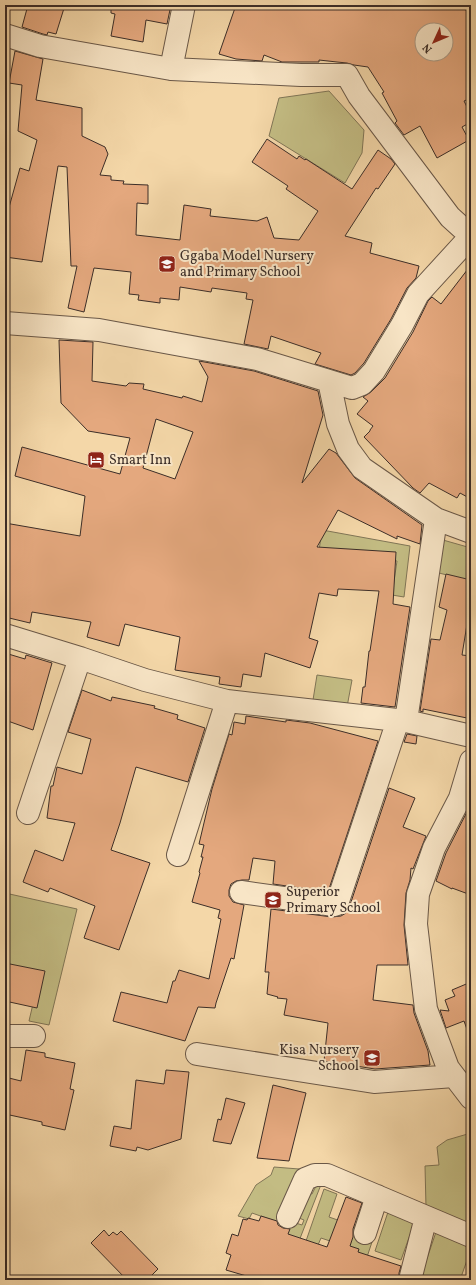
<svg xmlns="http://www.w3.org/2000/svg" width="476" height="1285" viewBox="0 0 476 1285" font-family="Vollkorn,serif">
<rect width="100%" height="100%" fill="#f4d7a8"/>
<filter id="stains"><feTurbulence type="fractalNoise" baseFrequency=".005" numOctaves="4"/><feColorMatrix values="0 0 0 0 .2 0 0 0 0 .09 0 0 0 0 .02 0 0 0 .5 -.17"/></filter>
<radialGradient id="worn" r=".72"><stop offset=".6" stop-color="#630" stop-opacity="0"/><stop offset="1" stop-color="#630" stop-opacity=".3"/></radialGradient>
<path fill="#c3bc83" stroke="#807556" d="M329,91L364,130L362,153L345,183L269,136L279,98Z
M322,530L410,546L404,597L392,595L397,561L375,558L315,578Z
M436,538L471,548V581L431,571Z
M317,675L352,680L347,707L313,700Z
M5,893L77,909L49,1025L29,1021L40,974L5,966Z
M471,1133V1227L426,1207L425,1166L439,1165L437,1147L447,1140Z
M274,1167L299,1169L302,1170L283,1219L302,1225L304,1220L294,1216L303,1191L312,1194L317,1184L322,1182L299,1241L283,1235L286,1225L252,1213L249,1219L238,1216L256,1185L271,1175Z
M324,1189L337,1194L329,1217L375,1233L364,1266L354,1249L321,1238L318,1245L306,1241Z
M388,1212L415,1221L401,1260L375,1251Z
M436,1232L471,1245V1249L460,1280L420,1279Z"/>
<path fill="#e4a87e" stroke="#3c2e28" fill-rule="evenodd" d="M28,5H65L56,34L48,32L47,35L43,34L22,27Z
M111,5H171L167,24L146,20L143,42L111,36L115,14L111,13Z
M236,5H464L471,23V98L464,101L471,115V122L462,127L469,140L437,158L420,126L404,135L395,123L397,121L382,93L384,92L368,67L354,65L347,63L337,62L319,60V62H282L264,55L262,61L236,59L219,54ZM422,30H446V54H422Z
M15,51L43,59L36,100L82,108V136L105,147L108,154L100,175L111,176V180L124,181L123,184L148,185V204L137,203L136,235L180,240L184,205L211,209L210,216L257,221L267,217L274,238L299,240L318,211L286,189L288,186L252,162L267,139L297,159L299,156L305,160L306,159L352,189L378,150L391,159L395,164L378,189L376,188L345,236L372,243L370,253L419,266L416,278L407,288L391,319L364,363L355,373L351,375L315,364L321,353L271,336L268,349L244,344L253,300L246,299L247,293L212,288L211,292L180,287L179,300L160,298V303L138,300L139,295L129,294L131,272L94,268L84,312L68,308L77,266H71L67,167L58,166L42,262L5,257V210L8,211L20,168L29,171L37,140L18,131L22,85L9,83Z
M471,265V499L460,493L457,498L429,483L420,493L413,488L364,437L370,431V430L373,426L357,414L368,401L363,397L371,392L385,378L413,332L428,301L432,297L441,304Z
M59,340L93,342L92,381L126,386L129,383L144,384L143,389L182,398L183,396L202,402L208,377L199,361L254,371L318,391L323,415L302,483L329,449L336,453L355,478L422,525L420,544L397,536V539L338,510L317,547L396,552L393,604L410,607L395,707L361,703L363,687H365L369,651H370L379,591L338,589L337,596L319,593L309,638L318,641L310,668L265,653L261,677L243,674L241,687L219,684L220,677L175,670L180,637L125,624L119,646L87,637L91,622L32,612L30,623L5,617V523L80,536L85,496L15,476L22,447L120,474L130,438L88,431L61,403ZM156,419L193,432L175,479L143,468Z
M446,574L471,580V618H468L462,655L471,656V717L467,716V718L423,709V712L420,711L431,639L440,640L447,610L439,607Z
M5,653L25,659L26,655L52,663L33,730L5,720Z
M82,690L111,701L112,697L155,706L154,708L178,715L177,719L205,728L188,782L136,767L120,823L111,850L150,863L119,950L84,938L95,906L50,888L48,892L23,882L35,850L63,861L75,823L47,818L51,786H53L57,767L82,774L91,739L68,732Z
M246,716L286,722V720L310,723L378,741L328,892L273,884L275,861L253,858L249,880H242L236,881L231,884L229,890V896L233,902L244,905L234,959L231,958L216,1003L215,1008L198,1007L185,1041L113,1021L121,992L167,1003L173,981H175L179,970L209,979L221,919L218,918L220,910L192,902L200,873L199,872L203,857H201L204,845L199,844L212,789L229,734L232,735L234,722L245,724Z
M407,734L417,736L416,744L404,742Z
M389,788L415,798L403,827L426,836L413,869L411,868L410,880L406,893L404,925L408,965H377L373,1000L413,1005L414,1013L428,1051L430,1065L375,1069L324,1061L328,1023L284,1015L287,999L277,998L278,997L267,994L269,972H265L271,909L332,917L341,916L346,913L349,908Z
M471,804V895L452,888V889L436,881L446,853Z
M5,963L45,971L37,1008L5,1001Z
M471,982V1035H469L464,1021L446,1028L440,1010L449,1011L445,1000L455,996L452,990Z
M26,1050L45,1053V1057L75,1063L70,1089L74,1090L65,1130L42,1125V1122L5,1114V1077L21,1081Z
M166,1070L189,1072L181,1139L148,1150L137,1147L136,1151L110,1146L114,1126L131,1129L136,1080L164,1084Z
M273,1085L306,1093L289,1161L257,1158Z
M226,1098L245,1103L231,1144L213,1141L218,1119L221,1120Z
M346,1197L362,1203L353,1229V1237L350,1246L359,1249L358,1252L401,1266L399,1273V1280H260L226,1270L231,1255L226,1253L232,1234L238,1236L243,1219L247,1220L248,1218L259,1221L261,1216L277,1221L278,1225L283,1228L290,1229L288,1234L327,1247Z
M104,1230L109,1236L113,1232L117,1235L121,1231L158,1269L147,1280H127L91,1243Z"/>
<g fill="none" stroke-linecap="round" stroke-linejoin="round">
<defs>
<path id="minor" d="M5,35L40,46L171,69L301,75H347L359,96L450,217L471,236
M171,69L184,5
M5,323L99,330L257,359L352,388L362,384L374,371L402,325L418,294L471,236
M329,381L338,424L348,449L362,468L436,519L406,721
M436,519L471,532
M5,635L80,658L145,680L227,701L406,721L471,736
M471,761L460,798L434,848L418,894L416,924L426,1009L448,1068L471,1098
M28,813L80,658
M178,855L227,701
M241,892L334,905L337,904L398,720
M5,1036H34
M197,1054L374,1082L454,1076
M288,1217L305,1179L315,1175H327L471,1236
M365,1233L377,1196
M411,1276L424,1225L427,1218"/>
</defs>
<use href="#minor" stroke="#6a5848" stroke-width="24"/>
<use href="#minor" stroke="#f8e5c6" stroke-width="22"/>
</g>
<defs>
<symbol id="school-square" viewBox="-11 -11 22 22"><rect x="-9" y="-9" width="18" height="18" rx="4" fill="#8f2418" stroke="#f8e5c6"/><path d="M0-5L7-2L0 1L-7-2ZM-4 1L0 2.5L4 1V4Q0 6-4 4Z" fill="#fff"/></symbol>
<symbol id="hotel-square" viewBox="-11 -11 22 22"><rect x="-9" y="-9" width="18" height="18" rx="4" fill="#8f2418" stroke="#f8e5c6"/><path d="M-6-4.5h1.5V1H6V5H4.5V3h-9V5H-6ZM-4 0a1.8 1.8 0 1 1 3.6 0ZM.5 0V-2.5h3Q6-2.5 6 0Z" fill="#fff"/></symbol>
</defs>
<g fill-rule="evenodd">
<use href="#school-square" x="157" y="254" width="20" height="20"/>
<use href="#hotel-square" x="86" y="450" width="20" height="20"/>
<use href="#school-square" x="263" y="890" width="20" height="20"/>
<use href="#school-square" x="362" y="1048" width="20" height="20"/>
</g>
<g text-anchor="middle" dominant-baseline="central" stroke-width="4" stroke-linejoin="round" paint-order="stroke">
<g font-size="14" fill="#3c2e28" stroke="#f8e5c6" text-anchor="start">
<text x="180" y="256">Ggaba Model Nursery<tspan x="180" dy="16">and Primary School</tspan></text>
<text x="109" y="460">Smart Inn</text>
<text x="286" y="892">Superior<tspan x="286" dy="16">Primary School</tspan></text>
<text x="359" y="1050" text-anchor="end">Kisa Nursery<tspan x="359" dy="16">School</tspan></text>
</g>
</g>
<rect width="476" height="1285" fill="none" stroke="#f4d7a8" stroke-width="20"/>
<rect x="6" y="6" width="464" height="1273" fill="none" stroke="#3c2e28" stroke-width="2"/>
<rect x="10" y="10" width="456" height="1265" fill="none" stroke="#3c2e28"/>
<g transform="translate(434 42) rotate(226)"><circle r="19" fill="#f8e5c6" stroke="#ad9c87"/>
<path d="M0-3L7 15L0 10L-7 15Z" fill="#8f2418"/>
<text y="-6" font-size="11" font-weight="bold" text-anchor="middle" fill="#3c2e28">N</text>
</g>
<rect width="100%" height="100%" filter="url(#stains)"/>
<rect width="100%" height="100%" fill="url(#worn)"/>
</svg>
